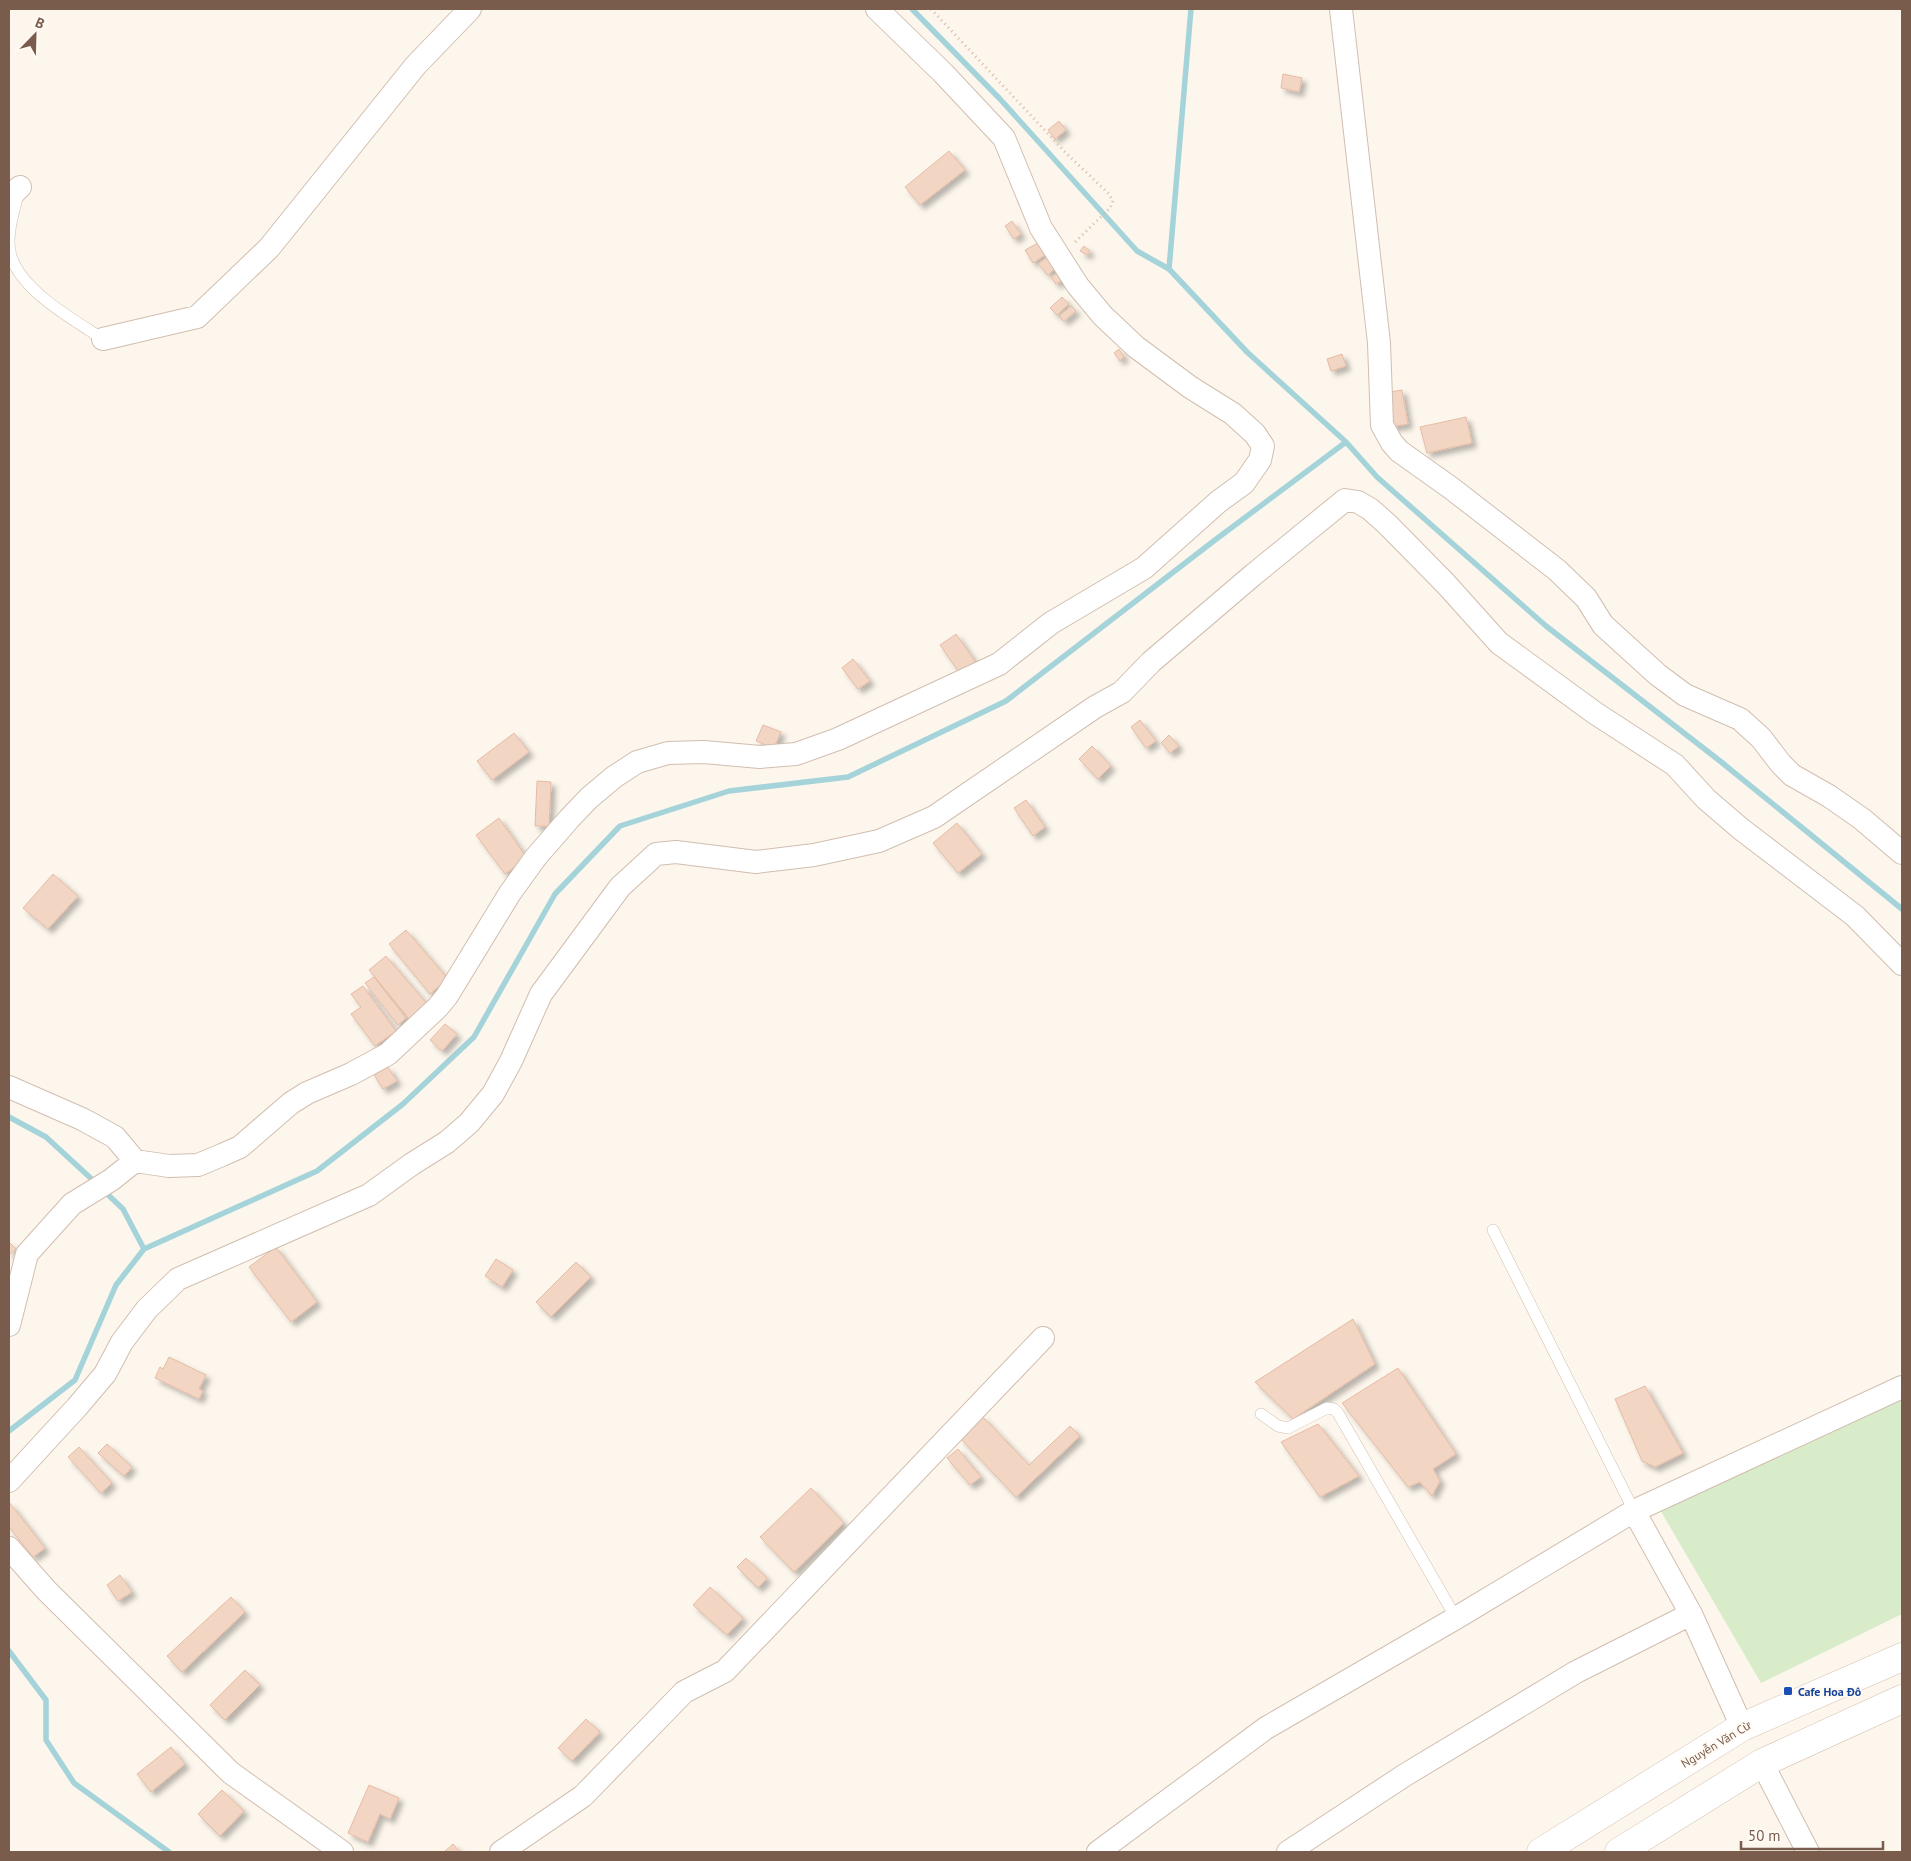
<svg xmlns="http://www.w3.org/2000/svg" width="1911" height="1861" viewBox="0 0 1911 1861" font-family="'PT Sans',sans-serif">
<defs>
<filter id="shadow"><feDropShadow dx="4.5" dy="4.5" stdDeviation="2.5" flood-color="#0004"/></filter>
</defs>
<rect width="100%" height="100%" fill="#fdf6ec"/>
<path fill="#d8ecc9" d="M1902,1397V1614L1761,1683L1659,1508Z"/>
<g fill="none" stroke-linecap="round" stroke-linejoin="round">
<path stroke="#a5d3da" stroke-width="5.5" d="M1169,269L1191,9
M1346,442L1377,477L1546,626L1720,761L1902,909
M9,1117L46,1137L96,1183
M103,1190L123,1209L144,1249
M9,1431L75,1380L116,1285L144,1249L317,1171L403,1104L474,1037L555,894L620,826L729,791L848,777L1006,701L1215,540L1346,442L1247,352L1169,269L1137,251L1000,99L912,9
M9,1651L46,1700V1740L74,1783L169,1852"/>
</g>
<path fill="#f3d5c3" stroke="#e6bba3" filter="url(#shadow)" d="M1283,74L1302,78L1299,92L1281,88Z
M1059,121L1066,130L1055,139L1048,130Z
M949,151L965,170L920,205L905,187Z
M1012,221L1021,234L1014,239L1005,226Z
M1038,243L1045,255L1033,263L1025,250Z
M1084,246L1090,251L1087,255L1080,251Z
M1050,255L1059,265L1048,275L1038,264Z
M1068,266L1073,273L1056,284L1051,277Z
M1062,297L1069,304L1057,315L1050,308Z
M1071,306L1076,311L1064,321L1059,316Z
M1119,349L1124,357L1120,361L1114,353Z
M1342,354L1346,366L1331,371L1327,359Z
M1402,390L1408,424L1390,427L1384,393Z
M1466,417L1472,443L1427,453L1420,427Z
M956,634L979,667L963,678L940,645Z
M853,659L870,681L858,689L842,668Z
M1140,720L1156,741L1146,748L1131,727Z
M763,725L781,732L774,748L756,741Z
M514,733L529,752L492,780L477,761Z
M1169,735L1179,746L1170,753L1161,743Z
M1092,746L1111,766L1098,779L1079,759Z
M537,781L551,782L549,826H535Z
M1026,800L1045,827L1033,836L1014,808Z
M499,818L527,858L505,874L476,835Z
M957,823L982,854L958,873L933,843Z
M53,874L78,896L48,929L23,908Z
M406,930L448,979L430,994L389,944Z
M386,956L428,1005L410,1020L369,970Z
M374,977L406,1018L398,1025L365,983Z
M363,986L396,1031L375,1046L351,1014L361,1007L351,994Z
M445,1024L457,1034L442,1051L430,1040Z
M388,1067L397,1081L383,1089L374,1075Z
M9,1242L16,1249L9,1255Z
M276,1247L317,1302L291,1322L249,1267Z
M496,1259L513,1270L502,1287L485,1276Z
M576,1262L591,1277L551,1317L536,1302Z
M1353,1319L1375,1364L1293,1419L1255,1382Z
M169,1357L206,1375L199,1389L203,1391L199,1399L155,1378L160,1367L163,1369Z
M1398,1368L1456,1454L1433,1469L1440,1481L1432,1496L1420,1482L1408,1487L1342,1403Z
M1645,1386L1683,1453L1655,1467L1642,1461L1615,1399Z
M982,1416L1029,1465L1070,1426L1080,1436L1016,1497L960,1438Z
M1318,1424L1359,1476L1320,1497L1281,1442Z
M107,1444L132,1467L124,1476L98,1453Z
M79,1447L112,1483L101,1493L68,1457Z
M958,1449L981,1477L970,1485L947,1458Z
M811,1488L844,1523L794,1572L760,1537Z
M9,1502L45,1548L33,1557L9,1527Z
M746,1558L767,1578L758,1588L737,1567Z
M120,1575L132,1592L118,1601L107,1585Z
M710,1587L743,1618L727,1635L693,1605Z
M231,1597L245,1612L182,1672L167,1656Z
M245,1670L260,1685L225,1720L210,1705Z
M586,1719L600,1732L572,1761L558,1748Z
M171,1747L185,1764L151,1792L137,1774Z
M369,1785L399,1798L390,1819L380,1814L368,1842L348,1833Z
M222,1790L244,1811L220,1836L198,1814Z
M453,1844L460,1852H444Z"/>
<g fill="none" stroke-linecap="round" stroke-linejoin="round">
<defs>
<path id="lane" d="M19,191C14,211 4,240 12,259C25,293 74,320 103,339
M1493,1230L1634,1511
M1261,1414L1278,1426L1288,1428L1327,1408L1334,1409L1338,1413L1456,1618"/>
<path id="street" d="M1341,9L1379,343L1382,425L1392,443L1399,451L1451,488L1557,570L1586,598L1603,625L1658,675L1685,695L1740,719L1761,738L1781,764L1792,775L1829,796L1862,819L1902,853
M9,197L20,187
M103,339L197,317L269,248L416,65L470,9
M9,1087L82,1119L115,1137L135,1161L169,1166L198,1165L222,1155L240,1147L291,1103L307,1093L351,1074L388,1054L438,1007L447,996L510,893L536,857L569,819L589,798L614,777L637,762L668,753L704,752L760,757L796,754L838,739L999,664L1051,623L1144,568L1218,502L1244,483L1260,460L1263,446L1255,434L1233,414L1190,387L1136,347L1103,316L1078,286L1041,228L1004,138L943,73L877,9
M9,1325L27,1254L72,1204L111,1180L135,1161
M9,1481L77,1407L105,1374L122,1342L147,1309L178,1279L369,1195L412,1164L447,1142L469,1123L493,1094L511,1061L541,994L620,887L656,854L676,852L756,862L814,855L879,841L934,817L1095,707L1122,692L1151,662L1253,575L1345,500L1358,502L1370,509L1387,524L1446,584L1499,643L1595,713L1675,765L1706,799L1741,829L1855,916L1902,964
M1634,1511L1691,1614L1742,1727
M9,1548L46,1590L231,1773L342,1852
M1762,1763L1808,1852
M501,1852L583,1796L684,1692L725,1671L1043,1338
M1098,1852L1266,1728L1456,1618L1634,1511L1902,1387
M1288,1852L1405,1775L1576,1672L1691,1614"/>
<path id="secondary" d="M1541,1852L1742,1727L1902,1657
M1619,1852L1762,1763L1902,1699"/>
</defs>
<use href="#lane" stroke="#d1beb0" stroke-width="12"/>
<use href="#street" stroke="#d1beb0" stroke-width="24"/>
<use href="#secondary" stroke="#d6c0b0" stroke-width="29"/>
<path stroke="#d9b8a5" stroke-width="3" stroke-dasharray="1 4" stroke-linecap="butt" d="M931,9L1068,155L1109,194L1113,201L1110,208L1073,244"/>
<use href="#lane" stroke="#fff" stroke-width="11"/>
<use href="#street" stroke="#fff" stroke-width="22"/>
<use href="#secondary" stroke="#fff" stroke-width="28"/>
</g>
<rect fill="#1a4fb4" stroke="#fffaf3" stroke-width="2" x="1783" y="1686" width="10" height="10" rx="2.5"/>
<g text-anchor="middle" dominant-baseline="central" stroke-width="4" stroke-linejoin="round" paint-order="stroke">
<g font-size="12" font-weight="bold" fill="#164399" stroke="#fffaf3" text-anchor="start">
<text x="1798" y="1691">Cafe Hoa Đô</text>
</g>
<g font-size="12" fill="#7a5c4d" stroke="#fffaf3">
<text transform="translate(1716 1744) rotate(-31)">Nguyễn Văn Cừ</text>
</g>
</g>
<rect width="1911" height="1861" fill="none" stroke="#7a5c4d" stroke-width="20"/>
<g transform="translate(35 35) rotate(23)" stroke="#fffaf3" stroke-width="4" paint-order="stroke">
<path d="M0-4L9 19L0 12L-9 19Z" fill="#7a5c4d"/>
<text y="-8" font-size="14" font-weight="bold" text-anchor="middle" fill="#7a5c4d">B</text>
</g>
<path d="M1741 1841v8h142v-8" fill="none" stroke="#7a5c4d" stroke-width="2.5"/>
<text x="1748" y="1841" font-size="15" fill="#7a5c4d" stroke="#fffaf3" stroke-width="4" paint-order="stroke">50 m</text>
</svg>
